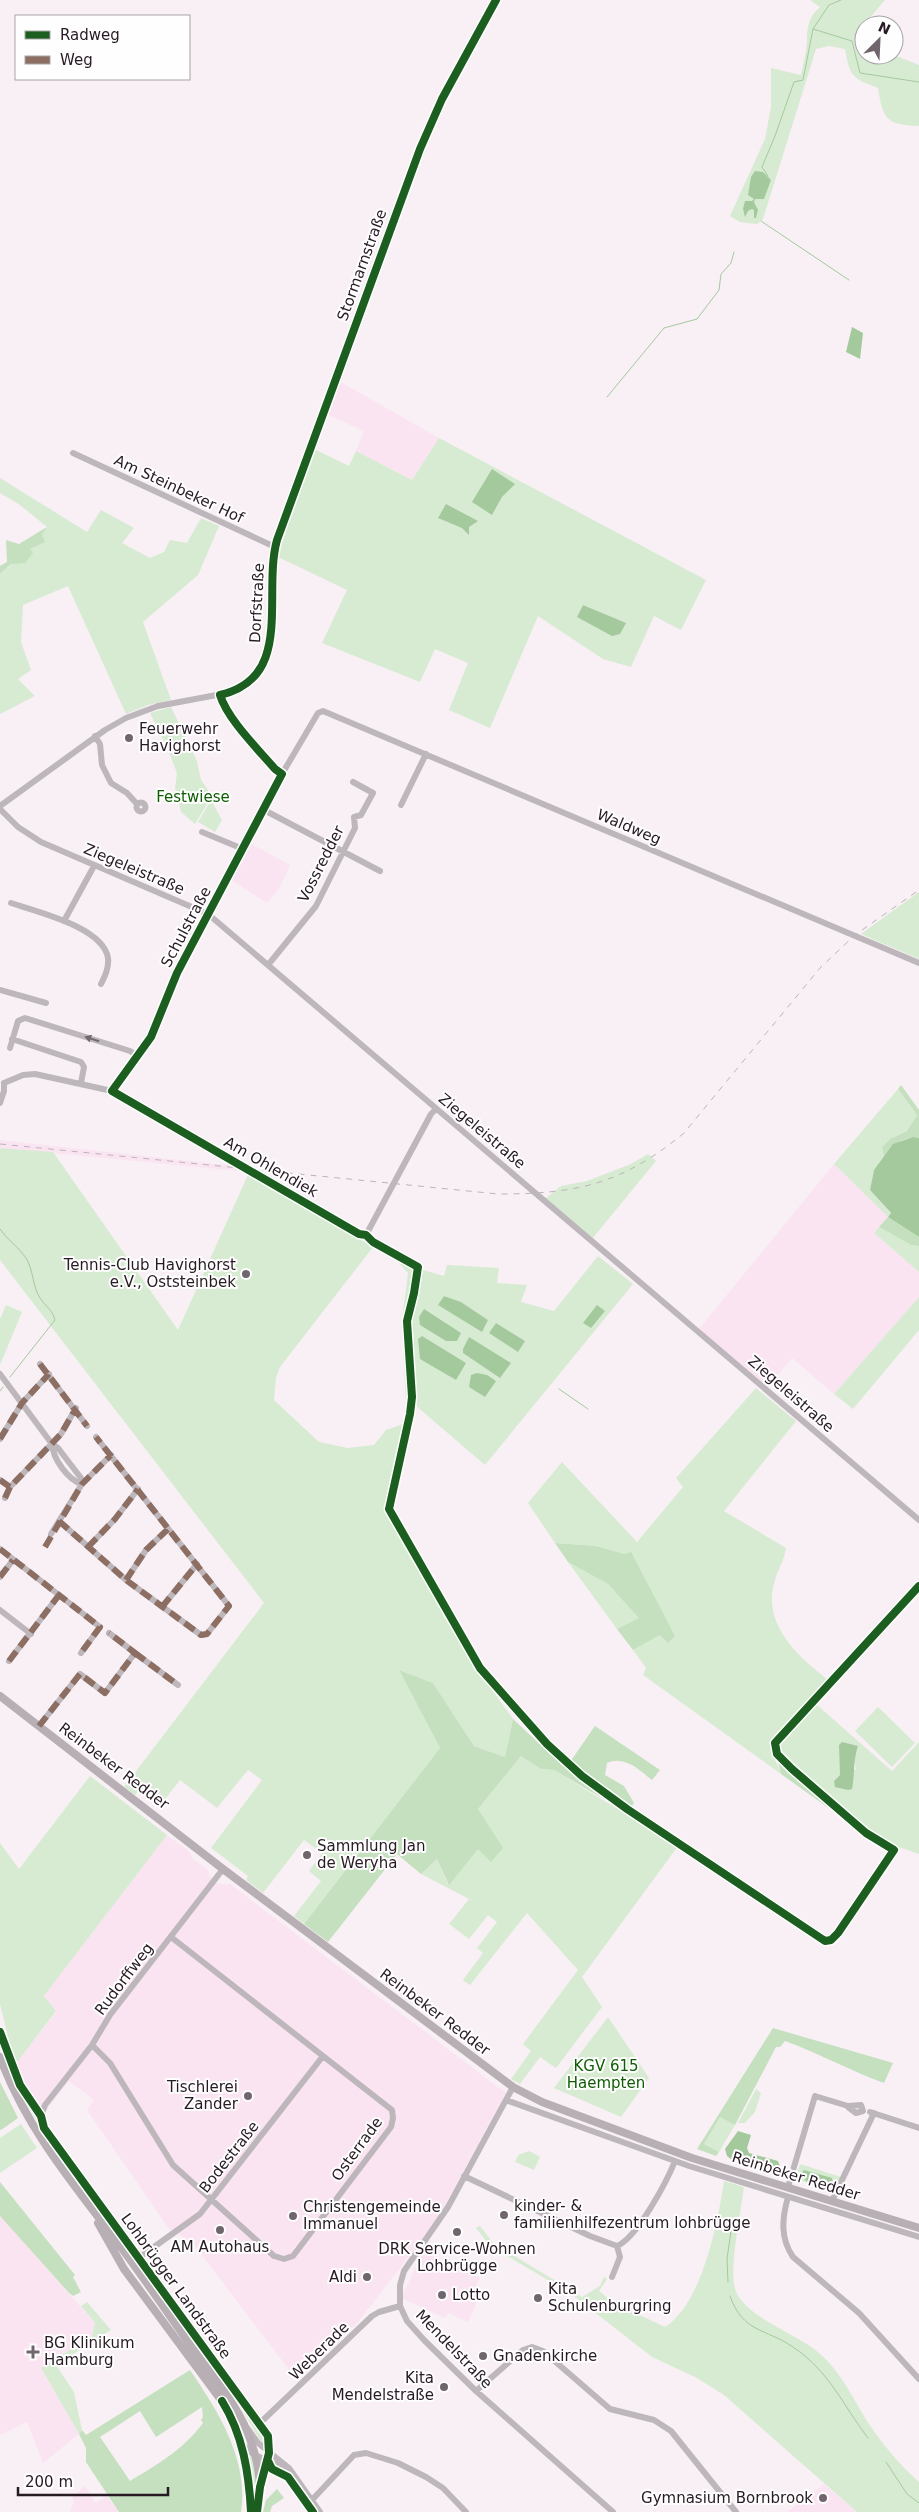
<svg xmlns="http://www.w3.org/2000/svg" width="919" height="2512" viewBox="0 0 919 2512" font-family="'DejaVu Sans',sans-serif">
<rect width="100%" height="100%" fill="#f8f0f4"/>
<path fill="#fbe4f2" d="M339,381L439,438L412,480L356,451L364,431L326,414Z
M250,843L290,865L279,889L267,903L231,880Z
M0,1140L243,1167L250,1172L0,1148Z
M834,1164L888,1217L874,1233L919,1272V1297L834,1394L792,1358L767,1388L699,1329Z
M167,1835L188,1850L193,1859L208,1870L210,1877L219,1884H230L506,2093L443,2208L426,2234L359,2321L297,2380L195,2246L191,2249L181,2235L169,2229L87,2110L94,2100L69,2081L47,2110L39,2106L25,2088L15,2065L56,2012L44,1996Z
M0,2216L95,2323L92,2336L41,2368L79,2434L43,2463L27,2422L0,2435Z
M423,2252L480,2278L472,2295L479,2298L468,2322L448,2313L445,2318L401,2298Z
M824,2484L857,2512H787Z
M85,2486L96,2503L107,2496L119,2512H70L74,2501L72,2497Z"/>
<path fill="#d7ebd2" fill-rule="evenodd" d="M810,0H885L862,27L864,31V55H894L919,65V126C886,125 883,119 878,88C852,78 850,77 845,49L829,46L816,49L763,219L757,224L740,222L730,216L765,139L771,107V68L801,75C803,65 806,54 807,43C807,27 808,18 820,7Z
M439,438L706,580L681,630L654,616L631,667L603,659L538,616L490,728L449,710L468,663L435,649L420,682L322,643L347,590L278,557L292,509L314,449L349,466L356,451L412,480ZM492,470L514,484L502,497L492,515ZM583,605L625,623L620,634L577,617Z
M0,478L87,532L101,510L134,528L122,543L150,558L164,552L170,540L187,543L201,518L219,526L198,575L143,622L171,700L148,705L126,714L68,586L23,605L21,642L31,670L18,679L35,696L0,714V574L29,549L47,527L20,505L0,493Z
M171,707L197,761L201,780L212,796L195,824L181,812L175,788L177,773L169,752L150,713Z
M211,800L222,820L215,832L198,822Z
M919,892V959L861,934Z
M898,1089L917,1115L907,1131L890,1139L882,1147L884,1157L874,1170L870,1190L891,1214L888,1217L834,1164Z
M0,1148L53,1152L178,1330L248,1175L373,1247L280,1367L276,1378L274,1400L319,1442L348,1448L374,1445L386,1430L404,1424L406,1404L402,1320L408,1273L399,1263L444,1276L447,1265L499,1268L497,1283L527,1285L521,1302L554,1311L598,1256L633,1284L485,1465L415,1405L407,1418L387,1502V1510L475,1666L513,1719L505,1757L474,1746L433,1683L399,1670L440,1748L304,1924L294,1916L321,1881L309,1871L322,1853L304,1840L263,1893L246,1880L248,1876L211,1848L262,1780L248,1770L217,1808L180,1780L162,1803L141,1788L135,1795L124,1787L264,1603L0,1260ZM444,1296L461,1302L488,1320L482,1331L439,1305ZM496,1323L525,1341L490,1332Z
M648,1154L656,1161L592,1239L545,1199L561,1186L587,1181L631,1164Z
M879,1227L911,1245L919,1246V1272L874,1233Z
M919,1297V1330L853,1409L834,1394Z
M6,1305L22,1312L0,1365V1319Z
M756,1388L796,1421L724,1511L786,1548C784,1561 778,1569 775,1580C761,1623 797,1656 827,1679L772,1743L771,1750L781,1774L643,1675L646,1668L633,1650L660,1635L675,1636L625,1554L596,1546L555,1543L528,1503L562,1462L637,1542L683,1487L676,1478Z
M568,1562L608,1584L640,1618L617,1629Z
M816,1704L892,1771L919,1742V1854L887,1843L870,1832L779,1751V1747ZM858,1746L854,1758L856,1769L834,1781L840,1775Z
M878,1707L915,1743L892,1767L855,1731Z
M521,1756L541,1769L554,1770L678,1846L582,1977L602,2007L556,2068L540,2057L520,2084L511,2079L531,2051L523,2044L578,1970L527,1913L470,1985L463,1980L483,1953L477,1948L497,1922L488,1915L469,1939L449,1924L469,1899L421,1874L437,1859L448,1884L478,1848L502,1850L478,1809Z
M90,1776L167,1835L44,1996L56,2011L15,2065L0,2004V1843L19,1869Z
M608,2017L649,2078L621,2117L554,2088Z
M756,2089L761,2093L755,2112L745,2123H738Z
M25,2102L38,2116L121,2239L119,2240L61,2159Z
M720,2116L735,2125L719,2152L704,2144Z
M21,2124L37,2148L0,2173V2138Z
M529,2151L540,2157L534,2170L515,2162L518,2155Z
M800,2164L841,2177L831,2194L796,2178Z
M724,2181L744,2187C741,2211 729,2268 735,2289C744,2317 798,2334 819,2353C842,2373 853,2399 869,2424C883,2445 900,2465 919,2482V2512H857L724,2395L697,2378L652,2357L570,2293L490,2246L476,2228L480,2226L493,2243L582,2297L600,2286L604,2277L607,2279L599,2291L614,2303L665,2327C702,2304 718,2222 724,2181Z
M142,2268L265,2437L266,2444L262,2443L235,2398L161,2299Z
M87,2302L111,2330L56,2365L74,2392L82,2430L79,2434L41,2368L92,2336L95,2323L81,2306Z
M248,2453C260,2463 256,2498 253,2512Z"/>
<path fill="#c4e0be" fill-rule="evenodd" d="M47,527L42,534L45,542L30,549L33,553L25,563L11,564L0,574V566L7,562L6,540L19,544Z
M901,1085L919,1110V1138C904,1135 892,1146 884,1157L882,1147L890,1139L907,1131L917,1115L898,1089Z
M888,1217L919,1237V1246L911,1245L879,1227Z
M555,1543L596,1546L625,1554L631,1552L675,1636L668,1643L660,1635L633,1650L617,1629L639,1618L608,1584L568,1562Z
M399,1670L433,1683L474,1746L505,1757L513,1719L563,1766L614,1805L554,1770L541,1769L521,1756L478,1809L503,1848L491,1862L478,1849L449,1885L437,1859L421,1874L397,1854L328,1942L304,1924L440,1748Z
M595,1726L660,1770L652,1780C639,1770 625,1755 607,1763L605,1775L624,1786L634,1803L630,1809L570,1762Z
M777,1759L855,1827L781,1774Z
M773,2028L893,2063L884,2083C850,2071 819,2053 785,2041L780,2047H776L735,2125L720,2117L704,2144L719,2152L716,2156L697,2149Z
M0,2082L18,2118L1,2130L0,2129Z
M0,2182L75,2275L73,2277L81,2292L73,2296L69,2293L0,2216Z
M190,2370C218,2411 249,2460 241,2512H119L86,2462V2448L79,2434L82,2430L86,2435ZM202,2407L203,2417L201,2420L203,2423C183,2450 158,2464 130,2481L100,2437L140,2411L156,2437Z
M277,2489L284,2498L272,2506L270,2512H263L266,2500Z"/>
<path fill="#a4c99d" d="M755,171L763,172L771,180L764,199H755L754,202L758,210L756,218H754V210L752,209L748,211L745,217L743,209L745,201H752L754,199L748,195L751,177Z
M852,327L863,333L860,359L846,352Z
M492,469L515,484L502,497L492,515L472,502Z
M446,504L478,521L469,527V535L462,528L438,518Z
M583,605L626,623L620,634L612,636L577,617Z
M913,1137L919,1138V1237L888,1217L891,1213L870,1190L874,1170L893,1144Z
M444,1296L461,1302L488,1320L482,1332L438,1305Z
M597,1305L605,1311L591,1328L583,1323Z
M424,1309L461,1333L457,1341H446L420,1325L419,1317Z
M496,1323L525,1341L518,1352L489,1333Z
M422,1336L466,1363L456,1380L420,1359L418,1339Z
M469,1337L511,1363L500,1378L463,1353V1349Z
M477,1373L487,1375L496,1381L485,1397L469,1387L471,1375Z
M842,1742L858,1746C853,1760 855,1774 852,1789L848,1790L835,1787L834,1781L840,1775L839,1745Z
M738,2131L751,2135L747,2148L749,2153L778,2161L780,2166L778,2171L732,2160L727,2156L725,2149Z
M804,2170L832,2178L833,2184L827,2189L806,2181L801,2174Z"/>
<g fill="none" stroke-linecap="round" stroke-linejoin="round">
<path stroke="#a4c99d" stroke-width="1" d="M841,0L829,5L813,29L852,41L860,73L919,82
M768,176L762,167L775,136L794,82L803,80L813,29
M761,221L849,280
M607,397L664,328L697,319L719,290L721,274L731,263L734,252
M0,1229C7,1240 19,1247 26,1258C34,1271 32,1286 40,1298C46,1307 52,1309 55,1320L10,1377
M559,1389L588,1409
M0,1391L3,1387
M728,2282L727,2259L732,2224
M730,2296C743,2333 765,2328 793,2347C830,2372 842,2404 868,2438
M886,2462L907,2494L919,2503"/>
<path stroke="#bdb7bb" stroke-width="6" d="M73,453L275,547
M220,695C228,720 258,749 275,769L282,774
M95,736L100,744L102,765L111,783L127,793L137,804
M136.5 807a4.5 4.5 0 1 1 9 0a4.5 4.5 0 1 1-9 0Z
M401,805L426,754
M0,806L105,730L126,718L158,706L238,691C289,663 264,587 277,540L420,149L442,99L496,0
M0,809L18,827L41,842L208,914L919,1520
M264,810L380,871
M202,832L243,849
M11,903C37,912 103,927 108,958C109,968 105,976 101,984
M64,921L94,866
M268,965L316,906L355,828L354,817L361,815L373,793L353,782
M0,990L46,1003
M12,1039L81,1062L84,1067L81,1083
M10,1048L18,1021L25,1018L130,1051L138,1056
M4,1083L23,1075L35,1074L112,1091L359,1234L366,1235L373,1242L415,1266
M112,1091L151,1037L177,973L282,774L318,713L323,711L919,963
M0,1103L4,1091V1083
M366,1235L431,1114L436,1109
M40,1364L87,1426
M0,1374L52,1444L58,1448L81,1478L82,1484C68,1480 53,1459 52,1444
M0,1439L22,1403L49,1374
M0,1480L10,1487
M5,1498L10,1487L61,1434L76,1408
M59,1521L126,1580L201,1635L207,1634L229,1606L96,1437
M51,1534L82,1484L111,1455
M88,1547L115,1519L138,1489
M0,1549L100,1627L81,1653
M0,1577L13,1560
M126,1580L146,1550L168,1529
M162,1607L197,1564
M0,1610L31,1634
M135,1653L178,1685
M9,1661L59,1595
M39,1726L80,1674L105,1693L135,1653L109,1633
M223,1869L110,2015L92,2045L45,2105L41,2116L44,2128L268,2436L269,2453L260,2486
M92,2045L110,2063L173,2165L274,2256L284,2259L293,2256L391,2127L393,2118L392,2110L171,1937
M513,2087L448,2207L404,2271L400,2285V2306L407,2321L424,2340L476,2391L613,2512
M506,2100L689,2166L919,2237
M870,2112L919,2128
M464,2176L590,2236L617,2246C637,2238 667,2181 675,2161
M788,2187L815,2096L848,2106V2107L856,2113L863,2111L861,2105L848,2106
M788,2197C782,2218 780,2238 793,2257L859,2313L919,2379
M832,2201L874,2113
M140,2257L200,2214L323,2056
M612,2277L620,2257L617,2246
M476,2391L523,2350L532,2347L543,2351L610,2409L654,2420L671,2431L736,2512
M260,2423L372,2316L379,2312L400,2306
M248,2429L258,2443L289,2468L320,2512
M241,2443L253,2454L288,2470
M312,2500L354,2455L366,2453L398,2463L426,2477L443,2488L466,2512"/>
<path stroke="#b7afb3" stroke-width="8" d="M0,1696L223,1869L513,2087L542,2102L692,2158L919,2228
M0,2057C25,2125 69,2179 112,2235C139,2271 165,2309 191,2346C210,2373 234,2400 247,2431C257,2456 264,2486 257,2512
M98,2223L124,2269L227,2408L244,2455L251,2512"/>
<path stroke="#bbb4b8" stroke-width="1" stroke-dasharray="6 6" stroke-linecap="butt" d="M0,1144L498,1194C578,1194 622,1184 684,1133L820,968L855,935L919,890"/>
<path stroke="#8d6e63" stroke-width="6" stroke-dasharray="12 6" stroke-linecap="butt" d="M40,1364L87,1426
M0,1439L22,1403L49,1374
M0,1480L10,1487
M5,1498L10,1487L61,1434L76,1408
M59,1521L126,1580L201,1635L207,1634L229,1606L96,1437
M45,1547L82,1484L111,1455
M88,1547L115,1519L138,1489
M0,1549L100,1627L81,1653
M0,1577L13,1560
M126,1580L146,1550L168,1529
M162,1607L197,1564
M135,1653L178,1685
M9,1661L59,1595
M39,1726L80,1674L105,1693L135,1653L109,1633"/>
<defs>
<path id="cycleway" d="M496,0L442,99L420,149L277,540C262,594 295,678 220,695C228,720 258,749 275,769L282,774L177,973L151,1037L112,1091L359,1234L366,1235L373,1242L418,1267L414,1293L407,1321L412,1397L410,1414L389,1509L480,1668L547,1744L582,1776L627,1809L825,1941L831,1940L838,1933L894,1850L866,1833L792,1769L777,1754L775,1743L919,1586
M0,2032L20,2085L41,2116L44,2128L268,2436L269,2453L260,2487L257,2512
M222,2401C243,2435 249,2473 251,2512
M268,2461L272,2469L288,2477L313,2512"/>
</defs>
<use href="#cycleway" stroke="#fefefe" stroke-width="11"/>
<use href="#cycleway" stroke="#1b5e20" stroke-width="8"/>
</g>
<defs><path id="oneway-solid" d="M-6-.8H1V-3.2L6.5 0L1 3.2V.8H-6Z" transform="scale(1.25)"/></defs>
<use fill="#72686f" href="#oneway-solid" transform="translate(92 1039) rotate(-162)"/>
<g fill="#70656c" stroke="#fefefe" stroke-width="2">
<circle cx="129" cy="738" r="5"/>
<circle cx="246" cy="1274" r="5"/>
<circle cx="307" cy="1855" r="5"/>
<circle cx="248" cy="2096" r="5"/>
<circle cx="504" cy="2215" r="5"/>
<circle cx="293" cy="2216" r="5"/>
<circle cx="220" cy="2230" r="5"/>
<circle cx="457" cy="2232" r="5"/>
<circle cx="367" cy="2277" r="5"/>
<circle cx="442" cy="2295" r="5"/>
<circle cx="538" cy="2298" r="5"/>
<path d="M30.5 2344.5h5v5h5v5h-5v5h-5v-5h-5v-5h5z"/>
<circle cx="483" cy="2356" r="5"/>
<circle cx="444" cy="2387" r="5"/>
<circle cx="823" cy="2498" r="5"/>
</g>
<g text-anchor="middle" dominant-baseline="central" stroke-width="4" stroke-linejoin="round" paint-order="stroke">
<g font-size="15" fill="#271a23" stroke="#fefefe">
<text transform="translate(362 265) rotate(-70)">Stormarnstraße</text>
<text transform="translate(179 489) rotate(25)">Am Steinbeker Hof</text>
<text transform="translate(257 603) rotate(-87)">Dorfstraße</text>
<text transform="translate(629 827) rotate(23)">Waldweg</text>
<text transform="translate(321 864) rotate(-63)">Vossredder</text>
<text transform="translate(134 869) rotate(23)">Ziegeleistraße</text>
<text transform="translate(186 927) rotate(-62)">Schulstraße</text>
<text transform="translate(482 1131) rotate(40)">Ziegeleistraße</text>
<text transform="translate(271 1167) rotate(30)">Am Ohlendiek</text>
<text transform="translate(791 1394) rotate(41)">Ziegeleistraße</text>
<text transform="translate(114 1766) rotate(37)">Reinbeker Redder</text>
<text transform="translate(124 1979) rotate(-53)">Rudorffweg</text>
<text transform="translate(435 2012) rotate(37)">Reinbeker Redder</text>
<text transform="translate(357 2149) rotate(-54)">Osterrade</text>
<text transform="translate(229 2157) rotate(-52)">Bodestraße</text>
<text transform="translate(796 2176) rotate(17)">Reinbeker Redder</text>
<text transform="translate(176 2286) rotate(54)">Lohbrügger Landstraße</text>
<text transform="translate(454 2349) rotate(46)">Mendelstraße</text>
<text transform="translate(319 2351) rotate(-44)">Weberade</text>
</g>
<g font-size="15" fill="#271a23" stroke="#fefefe" text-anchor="start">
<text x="139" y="729">Feuerwehr<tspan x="139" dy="17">Havighorst</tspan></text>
<text x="236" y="1265" text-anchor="end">Tennis-Club Havighorst<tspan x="236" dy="17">e.V., Oststeinbek</tspan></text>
<text x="317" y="1846">Sammlung Jan<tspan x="317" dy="17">de Weryha</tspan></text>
<text x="238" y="2087" text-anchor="end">Tischlerei<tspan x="238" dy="17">Zander</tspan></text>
<text x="514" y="2206">kinder- &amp;<tspan x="514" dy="17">familienhilfezentrum lohbrügge</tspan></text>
<text x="303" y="2207">Christengemeinde<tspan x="303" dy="17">Immanuel</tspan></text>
<text x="220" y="2247" text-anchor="middle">AM Autohaus</text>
<text x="457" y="2249" text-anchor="middle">DRK Service-Wohnen<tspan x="457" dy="17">Lohbrügge</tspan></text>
<text x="357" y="2277" text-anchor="end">Aldi</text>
<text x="548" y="2289">Kita<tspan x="548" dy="17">Schulenburgring</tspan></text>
<text x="452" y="2295">Lotto</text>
<text x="44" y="2343">BG Klinikum<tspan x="44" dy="17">Hamburg</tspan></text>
<text x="493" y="2356">Gnadenkirche</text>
<text x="434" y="2378" text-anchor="end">Kita<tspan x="434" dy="17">Mendelstraße</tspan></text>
<text x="813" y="2498" text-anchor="end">Gymnasium Bornbrook</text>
</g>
<g font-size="15" fill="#0f5d03" stroke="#fefefe">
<text x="193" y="797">Festwiese</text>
<text x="606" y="2066">KGV 615<tspan x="606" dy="17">Haempten</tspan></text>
</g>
</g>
<rect x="15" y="15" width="175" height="65" fill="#fefefe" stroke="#a8a3a6"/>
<rect x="25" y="31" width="25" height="8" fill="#1b5e20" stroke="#a8a3a6"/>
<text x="60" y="40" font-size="15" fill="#271a23">Radweg</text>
<rect x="25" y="56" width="25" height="8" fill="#8d6e63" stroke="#a8a3a6"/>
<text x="60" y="65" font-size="15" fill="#271a23">Weg</text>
<g transform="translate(879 40) rotate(24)"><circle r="24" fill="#fefefe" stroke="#a8a3a6"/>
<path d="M0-4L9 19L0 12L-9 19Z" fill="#70656c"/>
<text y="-8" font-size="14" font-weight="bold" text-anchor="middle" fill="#271a23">N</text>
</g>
<path d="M18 2487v8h150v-8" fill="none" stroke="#271a23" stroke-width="2.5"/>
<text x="25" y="2487" font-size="15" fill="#271a23" stroke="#fefefe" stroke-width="4" paint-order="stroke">200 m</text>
</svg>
